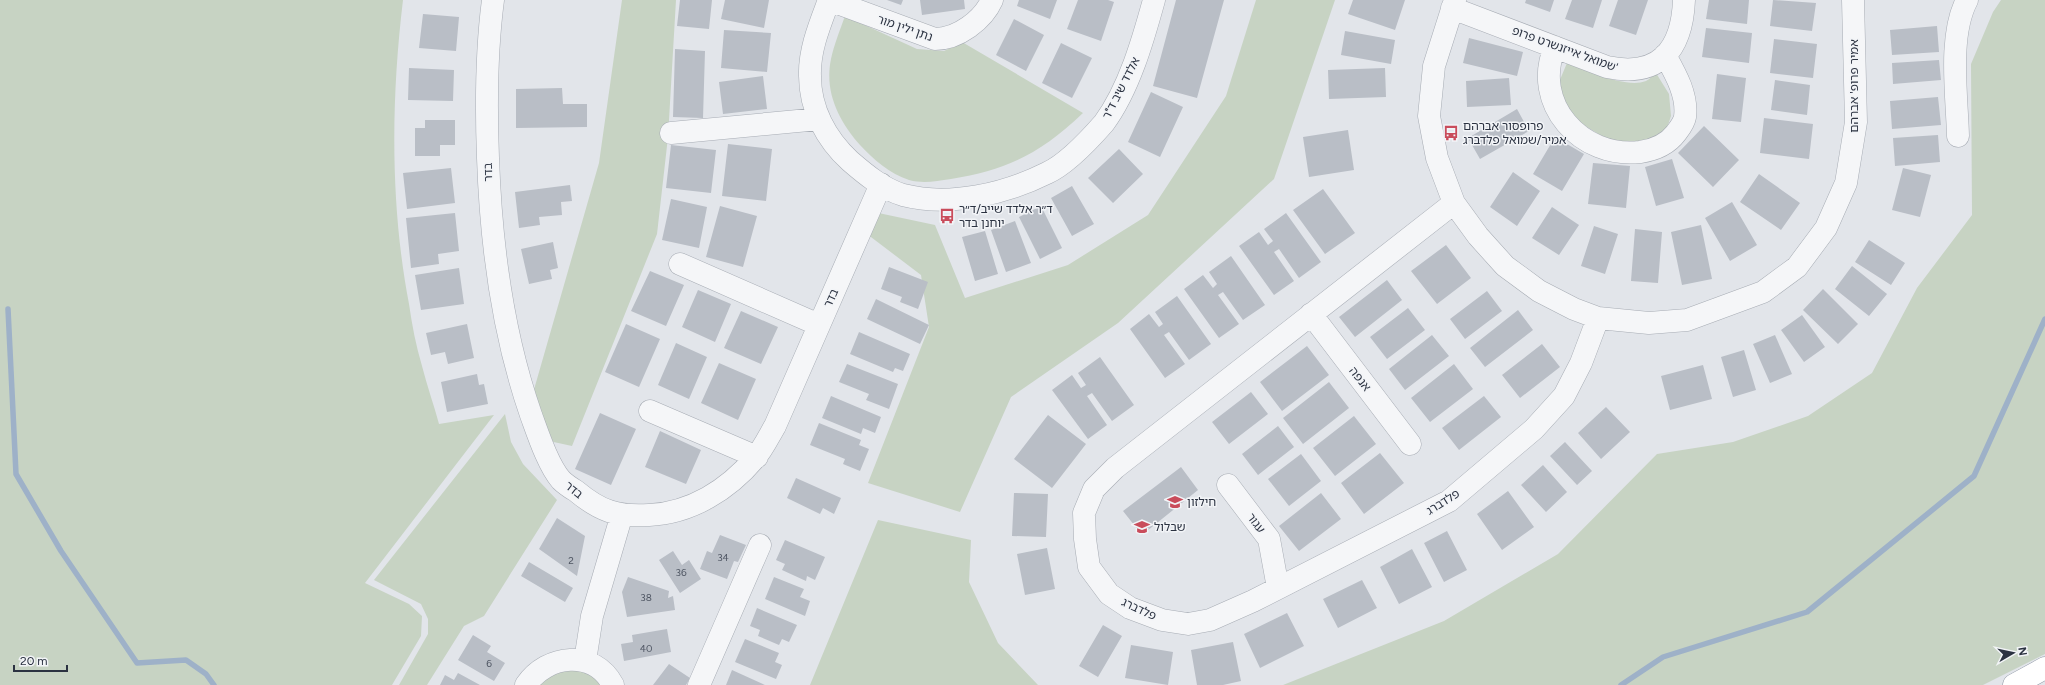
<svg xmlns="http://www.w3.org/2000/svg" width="2045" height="685" viewBox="0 0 2045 685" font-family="Figtree,'Noto Sans Hebrew',sans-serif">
<rect width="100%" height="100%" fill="#e2e5ea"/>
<path fill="#c7d3c3" d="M0,0H403C391,100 390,205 409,304C412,325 416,346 422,366C427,386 434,405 439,424L494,415L365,583L409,604L422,616L421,636L392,685H0Z
M622,0H676L668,137L657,234L572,446L549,441L533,393L599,163Z
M1256,0H1335L1274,179L1118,323L1011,397L960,512L868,483L929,327L921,275L863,231L869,211L935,225L965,298L1068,265L1148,215L1226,96Z
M2001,0H2045V654L1983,685H1283L1444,621L1558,554L1657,454L1733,442L1808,416L1872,373L1917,288L1972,215L1971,64L1993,12Z
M845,16L917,49L944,51L962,42L1083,113C1041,153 1008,170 951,179C936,181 924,184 909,180C890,174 873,159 860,145C839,121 824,92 831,59C834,45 840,30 845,16Z
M1567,63C1587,70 1626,89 1646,81C1650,79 1653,75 1656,73L1669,94L1671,116L1667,128L1655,138L1632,143L1608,140L1579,122L1563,102L1559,82Z
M505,414L511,442L523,464L557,500L484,616L464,626L427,685H399L428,634V619L421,604L374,580Z
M878,520L971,540L969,582L998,643L1038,685H810Z
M583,668L605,685H535L546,675Z"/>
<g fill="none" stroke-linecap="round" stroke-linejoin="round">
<path stroke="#9eb1c8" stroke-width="5.5" d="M8,309L16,474L61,551L137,663L186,660L206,674L214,685
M1621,685L1663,657L1807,612L1974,476L2045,319"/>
</g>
<path fill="#b9bec6" d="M680,0H712L709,29L677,26Z
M725,0H769L764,28L721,19Z
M887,0H903L901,5Z
M920,0H964L965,9L922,15Z
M1019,0H1057L1050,19L1017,6Z
M1078,0H1108L1114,2L1101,41L1067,29Z
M1176,0H1224L1197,98L1153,86Z
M1353,0H1405L1395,30L1348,14Z
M1526,0H1554L1550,12L1525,3Z
M1572,0H1602L1593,28L1565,19Z
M1618,0H1648L1636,35L1609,26Z
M1709,0H1749L1747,24L1706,19Z
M1773,0L1816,3L1812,31L1770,26Z
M423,14L459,17L456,51L419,48Z
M1014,19L1044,35L1026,71L996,55Z
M1937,26L1939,52L1892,55L1890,30Z
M1706,28L1752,33L1749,63L1702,57Z
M724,30L771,33L767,72L721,68Z
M1345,31L1395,40L1391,64L1341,55Z
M1469,38L1523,52L1517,76L1463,63Z
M1774,39L1817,44L1813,78L1770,73Z
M1061,43L1092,58L1072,98L1042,83Z
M675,49L705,51L703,118L673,117Z
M1939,60L1941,80L1893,84L1892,63Z
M409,68L454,70L453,101L408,100Z
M1385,68L1386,97L1329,99L1328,70Z
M1717,74L1746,78L1741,122L1712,119Z
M763,76L767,109L723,114L719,82Z
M1509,78L1511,105L1467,107L1466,81Z
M1775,80L1810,85L1807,115L1771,110Z
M562,88L563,104H587V127L516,128V89Z
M1151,92L1183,107L1160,157L1128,142Z
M1938,97L1941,125L1892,129L1890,101Z
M1517,109L1529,131L1480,159L1468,138Z
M1764,118L1813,124L1809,159L1760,153Z
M425,120H455V145H440V156H415V128H425Z
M1704,126L1739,160L1713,187L1678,153Z
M1348,130L1354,170L1309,177L1303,137Z
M1938,135L1940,162L1895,166L1893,138Z
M1555,137L1584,154L1562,191L1533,174Z
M728,144L772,149L766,201L722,196Z
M671,145L716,150L711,193L666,188Z
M1119,149L1143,174L1113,203L1088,178Z
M1672,159L1684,198L1656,206L1645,167Z
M1593,163L1630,166L1626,208L1588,204Z
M451,168L455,203L407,209L403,173Z
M1903,168L1931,175L1920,217L1892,210Z
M1513,172L1540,191L1517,226L1490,207Z
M1759,174L1800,203L1781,230L1740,202Z
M570,185L572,201L561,202L562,215L539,217L540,225L519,228L515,192Z
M1072,186L1094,224L1072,236L1051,198Z
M1323,189L1355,233L1325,254L1293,210Z
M671,199L707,207L699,248L662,240Z
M1732,202L1757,245L1730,261L1705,218Z
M720,206L757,216L743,267L706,257Z
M1041,206L1062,248L1040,259L1019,217Z
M1552,207L1579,225L1559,255L1532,238Z
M455,213L459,251L438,254L439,264L411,268L406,218Z
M1286,213L1321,262L1299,278L1279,249L1274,252L1294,281L1274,295L1239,246L1259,232L1268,245L1273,241L1264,229Z
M1015,221L1031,263L1006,272L991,230Z
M1701,225L1712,279L1682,285L1671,232Z
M1594,226L1618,234L1605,274L1581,266Z
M1635,229L1662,232L1658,283L1631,281Z
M985,231L998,274L975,281L962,237Z
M1869,240L1905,263L1891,285L1855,262Z
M553,242L558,268L550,270L552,279L529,284L521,249Z
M1446,245L1471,278L1437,304L1411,271Z
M1231,256L1265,305L1243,320L1223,292L1218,295L1239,324L1219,338L1184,289L1203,275L1213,288L1217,284L1209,272Z
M1852,266L1887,294L1869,316L1835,289Z
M889,267L928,282L918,309L900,302L902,297L881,289Z
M459,268L464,304L421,310L415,275Z
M650,271L684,285L666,326L631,311Z
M1387,280L1402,300L1355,337L1339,317Z
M1823,289L1858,324L1838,344L1803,310Z
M698,290L731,304L715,342L682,327Z
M1487,291L1502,311L1465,339L1450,319Z
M1177,296L1211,344L1189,360L1169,332L1164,335L1185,364L1165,378L1130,329L1149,314L1159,327L1163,324L1155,312Z
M876,299L929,325L920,344L867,319Z
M1408,308L1425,330L1387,359L1370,337Z
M1518,310L1533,330L1485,367L1470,348Z
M741,311L778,327L761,364L724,348Z
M1802,315L1825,347L1804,362L1781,330Z
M467,324L474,358L448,364L445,352L431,355L426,333Z
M626,324L660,339L639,387L605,372Z
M859,332L910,354L903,371L895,368L893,372L850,354Z
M1432,335L1449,356L1405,390L1389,369Z
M1775,335L1792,374L1770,383L1753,344Z
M676,343L707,357L689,399L658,385Z
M1542,344L1560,367L1520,398L1502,375Z
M1307,346L1329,375L1282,411L1260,382Z
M1744,350L1756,390L1733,397L1721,357Z
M1100,357L1134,405L1112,421L1092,393L1087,396L1107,425L1088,439L1052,390L1072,375L1081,388L1086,385L1078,373Z
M719,363L756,379L738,420L701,403Z
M847,364L898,384L889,409L866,400L869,394L839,382Z
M1454,364L1473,389L1430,422L1411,398Z
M1703,365L1712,399L1670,410L1661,376Z
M477,374L479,385L484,384L488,404L447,412L441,382Z
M1329,382L1349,408L1303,444L1283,418Z
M1251,392L1268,414L1229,444L1212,422Z
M831,396L881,417L875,433L863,428L861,434L822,418Z
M1484,396L1501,417L1459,450L1442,428Z
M1606,407L1630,432L1601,459L1578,433Z
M600,413L636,429L611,485L575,469Z
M1048,415L1086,444L1052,488L1014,459Z
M1354,416L1376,444L1335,476L1313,448Z
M819,423L861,440L859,445L869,449L860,471L843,464L845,459L810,445Z
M1278,426L1294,447L1258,475L1242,454Z
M660,431L701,450L686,484L645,467Z
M1565,442L1592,471L1577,485L1550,456Z
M1380,453L1404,483L1364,514L1341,483Z
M1301,454L1321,481L1289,506L1268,479Z
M1543,465L1567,492L1546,512L1521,485Z
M1181,467L1198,490L1142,535L1123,511Z
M796,478L841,498L834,514L823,508L820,514L787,498Z
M1508,491L1534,527L1502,550L1477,514Z
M1014,493L1048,494L1046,537L1012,536Z
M1321,493L1341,519L1299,551L1279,526Z
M557,518L585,536L577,576L539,549Z
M1447,531L1467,570L1444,582L1424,543Z
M720,535L746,545L738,562L734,561L727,579L700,569L707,551L712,553Z
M785,540L825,557L815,580L807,576L806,581L782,570L785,564L776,560Z
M1047,548L1055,589L1025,595L1017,554Z
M1412,549L1432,587L1399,604L1380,567Z
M673,551L682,565L689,560L701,579L680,593L659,560Z
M529,562L573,588L565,602L521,576Z
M628,577L669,591L668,598L673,596L675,610L627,617L622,592Z
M774,577L804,589L800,597L810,601L805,616L765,599Z
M1362,580L1377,608L1338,628L1323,599Z
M757,608L797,625L789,642L782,639L779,645L758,636L760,630L750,626Z
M1287,613L1304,646L1260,668L1244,634Z
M1103,625L1122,636L1098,677L1079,666Z
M667,629L671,652L624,661L621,644L633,642L632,635Z
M473,635L491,646L487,652L505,663L494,681L458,660Z
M745,639L779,653L775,662L782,665L776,679L735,662Z
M1233,642L1241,681L1223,685H1197L1191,650Z
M1131,645L1173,652L1168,685L1125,678Z
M669,664L690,678L686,685H653Z
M732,670L765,685H726Z
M458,673L480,685H440L445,675L454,680Z"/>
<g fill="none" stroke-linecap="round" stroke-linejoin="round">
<defs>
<path id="minor" d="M493,0C486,53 486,106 488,158C491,246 502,332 531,415C538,434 548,465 561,480C565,484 571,488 576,491C600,511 617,517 649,515C691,513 728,490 755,458C763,449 769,436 775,426L881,184
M829,0C820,24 809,50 810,76C810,109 826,139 850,161C865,174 883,189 903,195C950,207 1005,194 1047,173C1067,164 1090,139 1104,123C1129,89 1143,40 1154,0
M829,0L935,39C958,39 983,20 992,0
M1455,0L1434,66L1429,116L1437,158L1454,203L1478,236L1505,266L1539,291L1574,309L1598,318L1649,323L1687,320L1763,292L1797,267L1826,228L1846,183L1856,122L1853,0
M1452,8L1607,67C1659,78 1682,50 1684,0
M1555,47C1531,103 1581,159 1640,152C1654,150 1667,145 1676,133C1679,129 1684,123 1685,117C1688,95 1675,73 1665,55
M671,133L819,119
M1958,136C1957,96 1948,36 1967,0
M1454,203L1115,468L1094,489L1084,513L1085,539L1089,567L1109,594L1130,608L1162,620L1188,624L1210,620L1253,601L1449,501L1534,429L1564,396L1581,363L1598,318
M680,264L819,325
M1311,314L1410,444
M650,411L757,457
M1228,485L1269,539L1278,588
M585,661L592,616L622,514
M526,685C547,654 594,649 613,685
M699,685L760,545"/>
<path id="highway" d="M2014,685L2045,668"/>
</defs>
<use href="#minor" stroke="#a7acb4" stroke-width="23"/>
<use href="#highway" stroke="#8a92a0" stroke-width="23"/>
<use href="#minor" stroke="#f5f6f8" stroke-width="22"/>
<use href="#highway" stroke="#fff" stroke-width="22"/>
</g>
<defs>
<symbol id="bus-bare" viewBox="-9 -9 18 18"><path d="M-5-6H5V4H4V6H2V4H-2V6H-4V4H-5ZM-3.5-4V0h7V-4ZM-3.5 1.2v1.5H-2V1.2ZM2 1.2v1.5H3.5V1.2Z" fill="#c94c5b" stroke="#f2f4f7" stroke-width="2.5" paint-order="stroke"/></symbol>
<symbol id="school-bare" viewBox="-9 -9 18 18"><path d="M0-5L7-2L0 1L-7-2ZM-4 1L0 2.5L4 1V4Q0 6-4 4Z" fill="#c94c5b" stroke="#f2f4f7" stroke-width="2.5" paint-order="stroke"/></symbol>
</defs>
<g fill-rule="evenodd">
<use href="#bus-bare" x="1440" y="122" width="22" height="22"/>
<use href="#bus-bare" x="936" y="205" width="22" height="22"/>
<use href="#school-bare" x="1164" y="491" width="22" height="22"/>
<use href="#school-bare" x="1131" y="516" width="22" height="22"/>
</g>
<g text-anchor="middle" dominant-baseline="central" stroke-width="3" stroke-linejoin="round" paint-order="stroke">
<g font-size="10" fill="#4e5562">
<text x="723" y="557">34</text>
<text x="571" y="560">2</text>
<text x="681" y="572">36</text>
<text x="646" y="597">38</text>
<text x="646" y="648">40</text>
<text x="489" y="663">6</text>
</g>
<g font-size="12" fill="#2b3241" stroke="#f2f4f7">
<text transform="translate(905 28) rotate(19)">נתן ילין מור</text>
<text transform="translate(1565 49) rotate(20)">שמואל אייזנשרט פרופ'</text>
<text transform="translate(1854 86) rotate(-90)">אמיר פרופ' אברהם</text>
<text transform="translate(1121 88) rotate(-63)">אלדד שיב ד"ר</text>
<text transform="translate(488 172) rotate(-92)">בדר</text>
<text transform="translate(831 298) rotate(-66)">בדר</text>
<text transform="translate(1360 379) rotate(52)">אנפה</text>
<text transform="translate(574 490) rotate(39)">בדר</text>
<text transform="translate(1443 502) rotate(-32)">פלדברג</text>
<text transform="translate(1256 523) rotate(53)">עגור</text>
<text transform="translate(1139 609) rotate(25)">פלדברג</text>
</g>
<g font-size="12" fill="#2b3241" stroke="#f2f4f7" text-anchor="start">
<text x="1463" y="126">פרופסור אברהם<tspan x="1463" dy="14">אמיר/שמואל פלדברג</tspan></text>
<text x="959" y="209">ד״ר אלדד שייב/ד״ר<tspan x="959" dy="14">יוחנן בדר</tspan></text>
<text x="1187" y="502">חילזון</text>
<text x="1154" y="527">שבלול</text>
</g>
</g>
<g transform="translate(2013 653) rotate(81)" stroke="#f2f4f7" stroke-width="3" paint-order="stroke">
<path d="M0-3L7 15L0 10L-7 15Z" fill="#2b3241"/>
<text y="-6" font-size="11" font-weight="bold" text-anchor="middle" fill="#2b3241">N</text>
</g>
<path d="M14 665v6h53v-6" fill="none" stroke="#2b3241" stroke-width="2"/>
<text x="20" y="665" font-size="12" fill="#2b3241" stroke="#f2f4f7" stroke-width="3" paint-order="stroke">20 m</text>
</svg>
